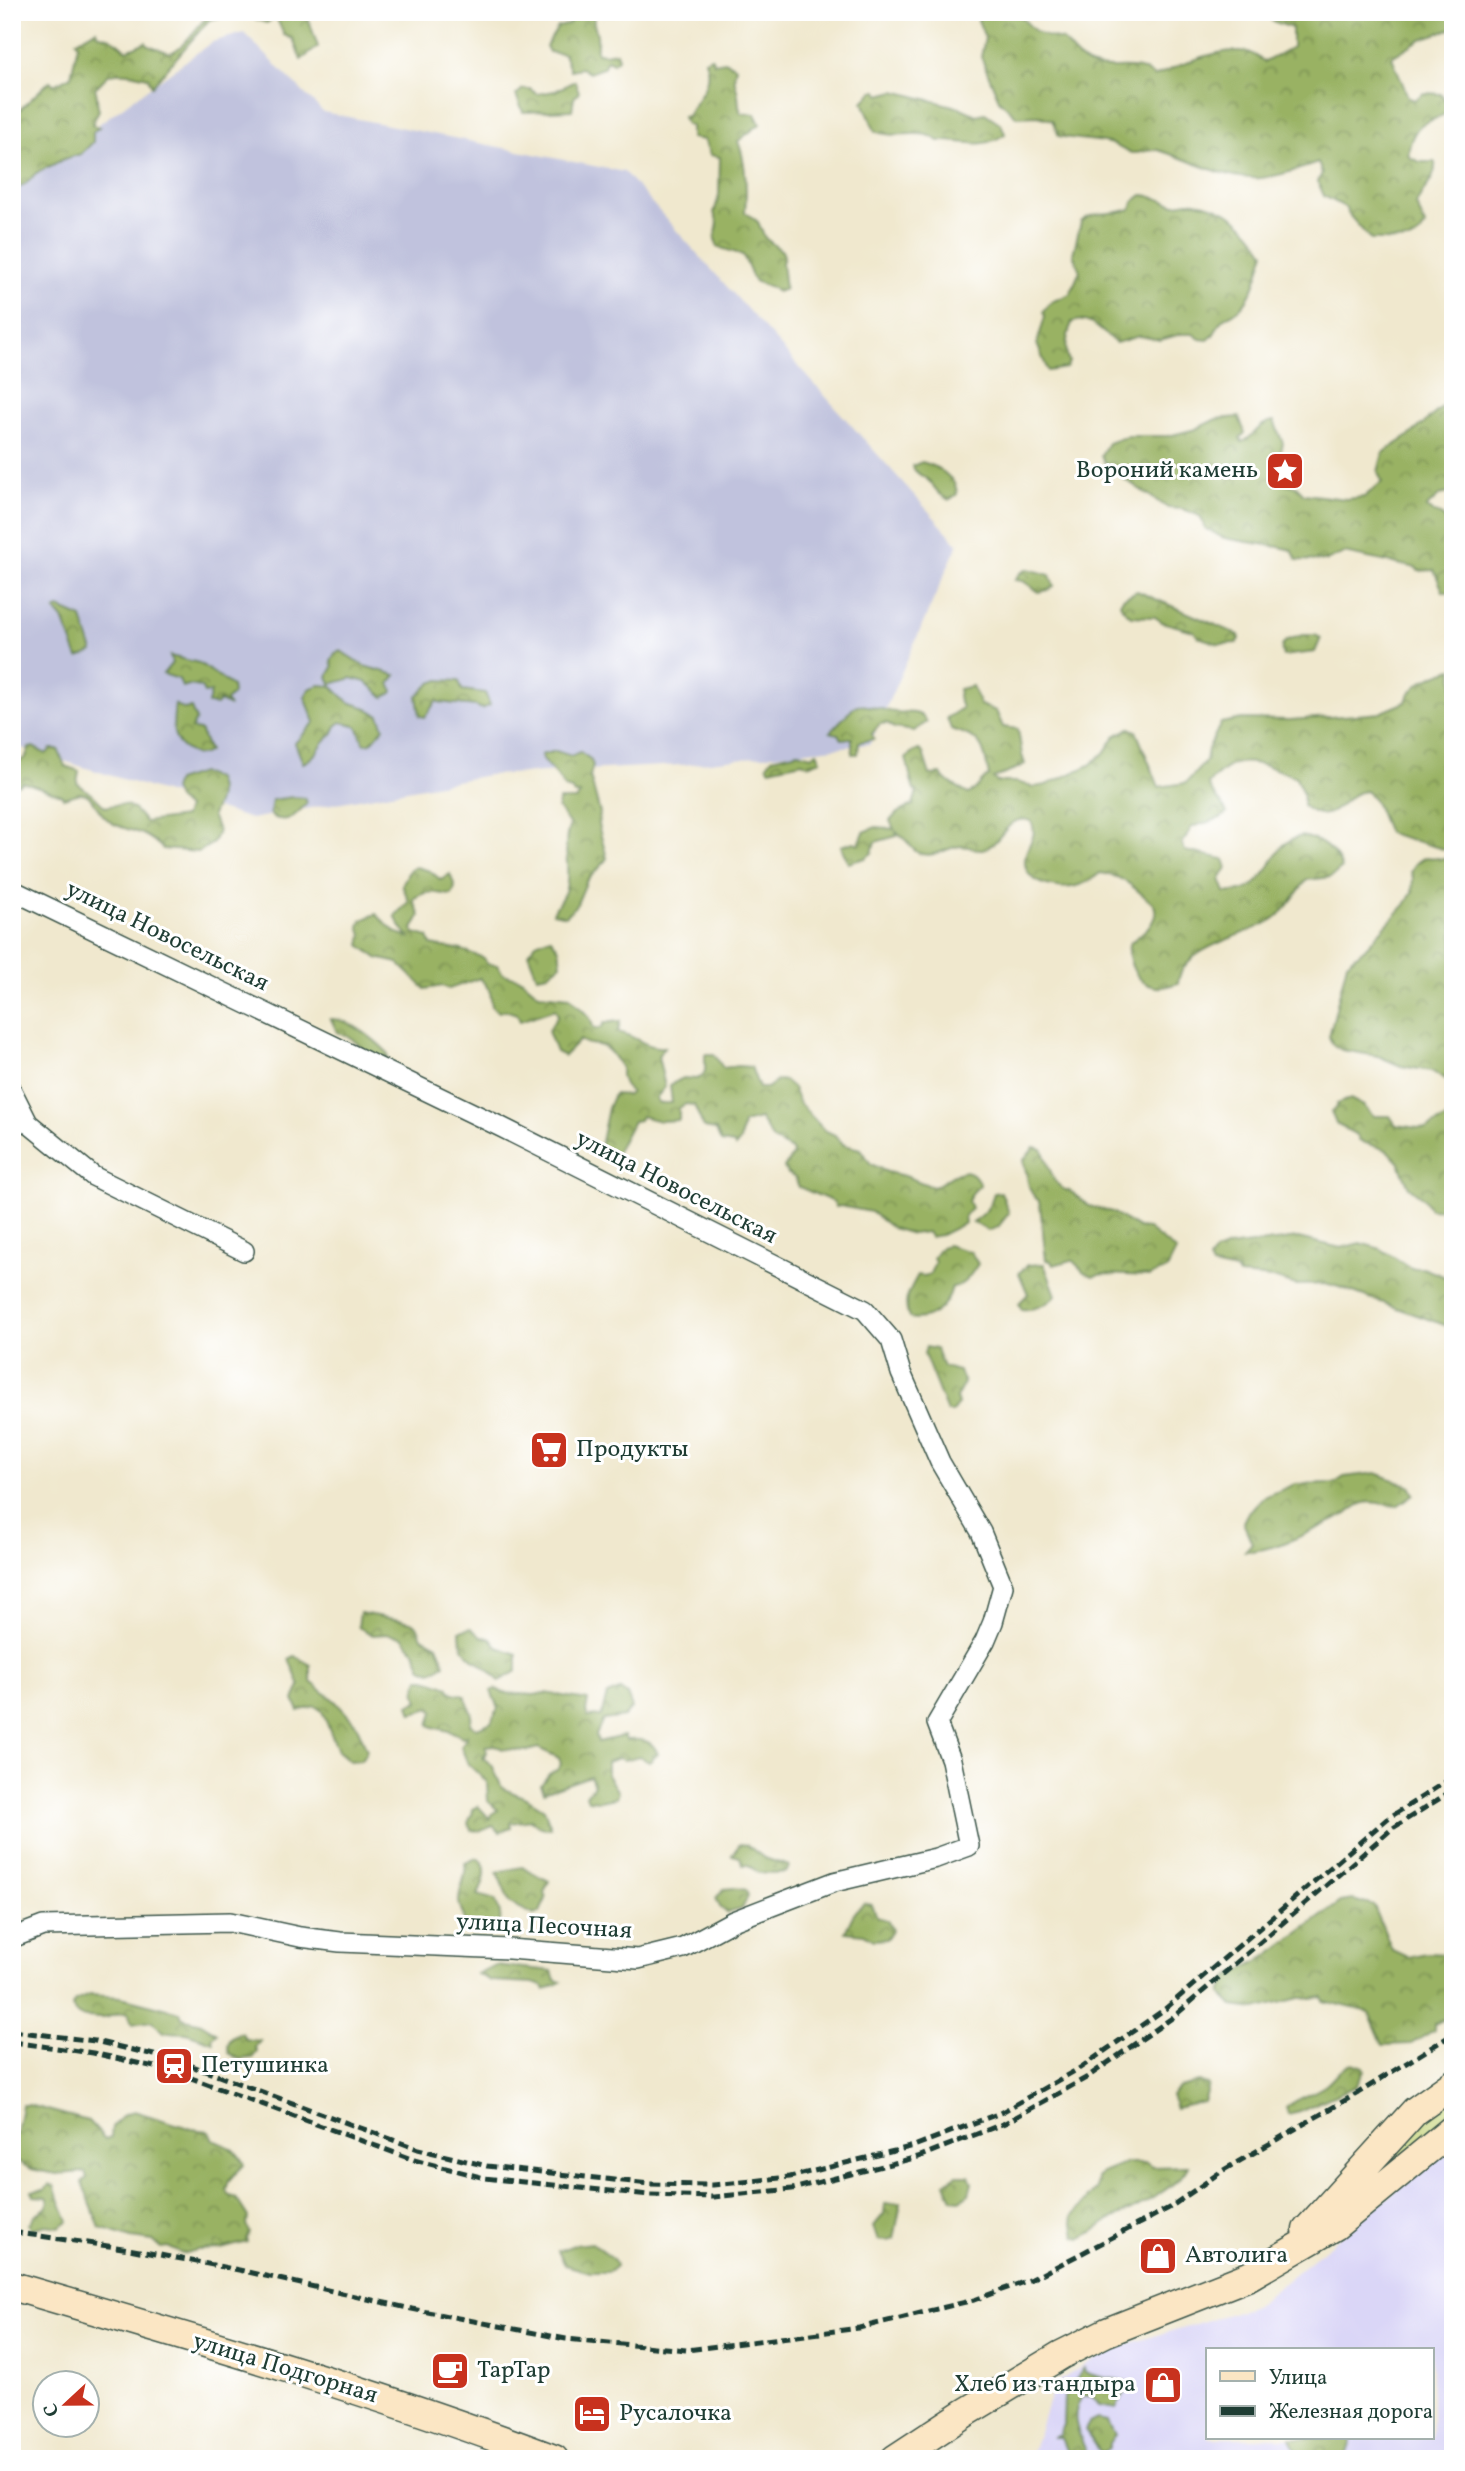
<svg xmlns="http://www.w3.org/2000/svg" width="1465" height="2471" viewBox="0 0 1465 2471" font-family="Vollkorn,serif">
<defs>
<pattern id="forest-crowns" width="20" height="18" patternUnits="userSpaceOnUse" patternTransform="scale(1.75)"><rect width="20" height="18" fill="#99b264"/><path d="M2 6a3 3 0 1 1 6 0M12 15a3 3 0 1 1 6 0" fill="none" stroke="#7c9253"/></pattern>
</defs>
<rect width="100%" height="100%" fill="#fff"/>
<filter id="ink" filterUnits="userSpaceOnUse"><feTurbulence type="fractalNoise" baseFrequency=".0143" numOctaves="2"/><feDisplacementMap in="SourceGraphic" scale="14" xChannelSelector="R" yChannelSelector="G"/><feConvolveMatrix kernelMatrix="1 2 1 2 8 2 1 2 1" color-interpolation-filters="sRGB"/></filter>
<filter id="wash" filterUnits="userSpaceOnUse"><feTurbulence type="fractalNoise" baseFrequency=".00686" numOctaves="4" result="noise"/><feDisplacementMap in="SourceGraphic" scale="28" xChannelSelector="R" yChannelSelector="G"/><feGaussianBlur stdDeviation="1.57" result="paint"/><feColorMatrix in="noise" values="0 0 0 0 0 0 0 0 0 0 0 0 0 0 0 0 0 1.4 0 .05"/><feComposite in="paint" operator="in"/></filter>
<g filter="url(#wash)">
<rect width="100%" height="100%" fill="#f0e8ce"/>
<path fill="#dad6f7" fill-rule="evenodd" d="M1453,2144V2459H1030L1054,2384L1111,2349L1255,2306ZM1208,2350H1432V2438H1208Z"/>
<path fill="#c0c2dd" d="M244,33L323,112L624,172L958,544L870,744L682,765L488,775L251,819L12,745V187L212,42Z"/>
<path fill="#c2d072" stroke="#708653" stroke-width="2" d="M1453,2095V2115L1326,2222L1431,2109Z"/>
<path fill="url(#forest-crowns)" stroke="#5c784c" stroke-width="2" d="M212,12H306L318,47L301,60L293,39L284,35L277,19L273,18L267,23C259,21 252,17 244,16C237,15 215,18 209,20L152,86L148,77C137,75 117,69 107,76C104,79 100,84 95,88C98,96 96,102 99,110L92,125L99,127L93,132V142L81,154L64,159L36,173L28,182L12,192V117L50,81L54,85L71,76L78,44L76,41L96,30L97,34L111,38L127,50L146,42L148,45L170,53C186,47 198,23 212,12Z
M574,12H594C592,23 595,26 597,35C598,41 596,47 597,53L605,54L616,52L618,59L613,63L607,60L603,68L589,73L581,68L570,70L564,54L549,52L546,46L558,27L569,24Z
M981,12H1017C1035,32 1035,35 1063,40C1070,50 1081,63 1093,66C1111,72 1140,61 1154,77C1179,65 1212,50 1240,51C1250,51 1258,57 1265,62L1292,47V28L1272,21L1270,15L1272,12H1453V28L1421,39L1392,57L1408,97L1414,100L1424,93L1441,94L1445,99L1448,112C1440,118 1429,120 1421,125C1413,132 1407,148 1409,157L1420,162H1435C1437,180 1422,189 1416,205L1425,225C1416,249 1392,238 1371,240L1349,215L1345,207L1324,196L1318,182L1322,173L1318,163C1300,169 1280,176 1261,178C1228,181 1189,159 1158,150C1149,148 1140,154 1132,153C1125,152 1118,146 1112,144C1096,139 1076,140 1059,136L1052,120L1038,116L1017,117L999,100L981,57L985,38L978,20Z
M711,57L714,63L725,61L736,67C732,82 736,81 738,95C739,102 738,106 741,113L755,114L760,124L738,141C747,164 747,188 745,212L758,222L765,238L782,251L784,256L782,263L785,289L777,292L773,288L754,281L743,255L718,247L715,239L718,223L714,213L719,196L720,157L710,155L704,140L691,138V126L686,125L683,117L687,116C698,97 714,82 705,60Z
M575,81L579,92L574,98L572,110L523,112L516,95L523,89H530L537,94L555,91Z
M873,91H878L880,95L895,91L961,108L976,115L985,113L1001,124L1005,134C981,151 965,140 939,141C920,126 895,141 875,131L863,102Z
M1142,195C1154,195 1163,202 1174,204C1181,204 1188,201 1196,202C1229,207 1247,225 1265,252C1258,271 1255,296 1238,310C1233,314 1228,315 1223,319C1216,325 1218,333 1208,340L1200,339L1193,334H1181L1160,340L1139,336L1116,343C1103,333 1089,315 1072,322C1068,335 1063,348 1069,362L1066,368L1048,371L1037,344L1045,316L1043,312L1051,302L1070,294L1080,271L1073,254L1081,222C1095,209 1114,216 1131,209L1133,202Z
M1453,398V492L1440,495L1426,508L1442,516L1453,526V593L1443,591L1434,570L1418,571L1417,568L1344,553L1326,561L1297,560L1292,550C1270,544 1248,543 1225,538C1218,537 1214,531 1206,529L1200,516L1183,509L1168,508L1123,478L1104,462L1101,455L1108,443L1127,436H1168L1196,429L1216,419L1239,417L1245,433L1240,438L1242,442C1255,437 1259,422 1274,421L1283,443L1274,478H1280L1283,483L1296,486L1304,494L1346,499L1364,497L1382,482L1378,472L1383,453L1409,436Z
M922,462C937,466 957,478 957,494L949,500C939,495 937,491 931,483C925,476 916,475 912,466Z
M1028,569L1050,575L1054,586L1048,590L1039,592L1023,581L1015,580L1020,573Z
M1137,591L1239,635L1240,639L1237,643L1219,644L1198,637L1194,631L1162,622L1155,617L1131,616L1123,609L1120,603L1123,598Z
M59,608L82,618L93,652L78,658L63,619L55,610Z
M1303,635H1315L1321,638L1315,652L1283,656C1277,641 1292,638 1303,635Z
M341,651L364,666L396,675L390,683L393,691L392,693L384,697L366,682L352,678L331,684L328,676L333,667L331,661L335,653Z
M170,656L199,663L232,686L233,694L226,701L228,705L219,701L216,705L208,704L211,692L204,693L201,687L189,685L182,687L179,679L163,674L172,663Z
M1453,669V852L1388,833L1374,799L1366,791C1339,793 1336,831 1303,806V794L1296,777C1278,770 1249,756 1230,766C1222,770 1214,778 1208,784C1212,795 1222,802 1227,813L1221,818L1192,827L1182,844L1185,851L1224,859L1227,868L1220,879L1225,892C1260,895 1265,869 1282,847C1286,841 1294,839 1301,836C1320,839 1335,850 1342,868L1331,877L1307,880C1298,890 1288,907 1279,915C1253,937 1182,943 1178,983C1171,985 1163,988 1156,987C1136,984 1127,962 1129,944C1140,934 1161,922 1154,905C1137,890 1124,875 1100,873C1093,879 1085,884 1076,886C1059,891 1026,884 1025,863C1023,845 1040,840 1031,821C1007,812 1002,845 983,849C976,850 968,846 961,846C947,847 934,859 919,853C909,849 909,839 896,832L897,836L875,842L872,853L865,858L848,863L841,846L854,842L859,844L864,832L876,827L894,829L890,821L897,813L913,805L917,791L914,790C910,780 910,770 906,759L911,753L919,750L923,753L930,775L941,774L943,778L968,794C978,790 980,780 989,776C983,746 984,739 951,729L947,718L962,708L958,697L959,689L972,686L980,705L996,711L1003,727L1018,729L1022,755L1025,764L1008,773L993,778L997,782H1016L1034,787L1046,785L1090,765L1104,753L1115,736L1130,728L1136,731L1159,787L1186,783L1206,761L1208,749L1221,723L1242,719L1290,720L1369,714L1380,713L1406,702C1410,683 1436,674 1453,669Z
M439,680L459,681L462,690L485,693L490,705L482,709L476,706L438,702L437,700L425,717L420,716L417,696L431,683Z
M319,685L332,686L348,702L364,707L379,715L384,728L371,743L364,744L357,726L341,722L336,726L332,734C320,742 318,757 303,763L295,743L315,722L305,697L309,689Z
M175,704L183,709L191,708L196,720L191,729L200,730L209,751C200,757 197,756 188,751C169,741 173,722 175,704Z
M860,705C873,706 883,710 895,712C909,714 919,709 927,722L914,731L894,728L887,723L880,724L872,734L874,739L859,742L858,754H852V738L841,739L838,734L830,732L854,707Z
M33,747L46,754L51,749H58L65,766L79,771L77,783L93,795L105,807C128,802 131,804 145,822L184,817L187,808L177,799L173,790L176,781L201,773L216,779C222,792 218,803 212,815L218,831L213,843L198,852L163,849C144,830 136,834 114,824C102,818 96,804 88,795L81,793L63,798L62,795L24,782L12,787V758L20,761L26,757L29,748Z
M556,751L571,756L580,752L590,759L593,765L590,776L600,813L598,825L607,858L602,865L587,880L577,904L566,916L553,913C556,905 564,897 566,888C571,867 561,845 570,825L558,808L559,800H576L580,794H574L572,790L564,788C557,770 548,772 541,755Z
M798,752L812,756L817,752L821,760L808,765L802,762L769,769L767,765L772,758Z
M293,797L305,798L307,803C296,815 289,824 272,817L270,812L272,800Z
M1426,857L1453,860V1084L1431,1071L1401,1066L1378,1056L1342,1050L1333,1045L1329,1037L1347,963L1365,948L1405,905L1412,893L1413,878L1411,872C1414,864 1418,861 1426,857Z
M416,867L430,871L441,880L450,874L455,887L452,895C435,894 429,888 413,899L420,916L413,929L414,933L428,937L431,945L462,950L484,958L487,964L497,965L503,974L521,979L539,994L570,997L590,1018L594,1029L601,1028L604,1023L620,1021L618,1032C634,1035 647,1049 664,1047L658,1056L665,1087L656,1098L658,1103H672L670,1085L683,1078L696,1079L702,1077L705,1071V1054H714L723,1068L738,1066L751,1067L759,1088H767L778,1080L785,1081L793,1088L799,1103L824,1130L835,1135L844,1145L860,1149L871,1164L887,1172L905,1176L933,1187C949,1181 968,1156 980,1185L972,1193L968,1201L971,1208L964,1217L965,1223L941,1235L930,1237L927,1232L912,1234L892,1228L871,1212L840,1206L836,1207L834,1202L799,1187L795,1178L787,1173L784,1168L793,1154L792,1150L773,1140L760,1119L743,1123L740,1141L735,1147L734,1144L721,1142L716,1130L704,1128L694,1105L686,1104L679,1108V1120L660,1121L641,1116L639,1120L633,1121L616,1153L598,1156L608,1108L614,1094L628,1095L631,1092L625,1087L621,1077V1067C615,1060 611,1049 602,1046C591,1043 591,1047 580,1040L564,1056L556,1052L548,1031L558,1015L555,1009L520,1021L517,1014L505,1010L499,1012L492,1007L490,991L480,978L449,989L443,986L425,989L398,963L377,958L360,945L362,935L359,926L362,920L376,914L395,932L409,937L400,926L395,916L409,901L402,885L410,869Z
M550,937L559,948L561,964L548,974L537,976L528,953L536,943Z
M331,1019C349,1018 375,1040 387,1052L388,1058L370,1055L351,1038L337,1032Z
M1350,1099L1364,1106L1373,1116H1390L1396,1125L1426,1129L1453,1115V1210L1430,1209L1423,1198L1409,1187L1399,1163L1387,1150L1359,1141L1357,1135L1336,1124L1331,1111L1338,1106L1337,1104Z
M1034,1147L1042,1149L1054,1180L1063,1189L1071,1192L1089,1206L1112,1212L1138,1228L1148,1229L1176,1251L1167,1269L1150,1276L1104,1274L1093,1276L1084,1272L1072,1260L1053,1265L1051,1261L1046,1260C1043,1240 1043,1221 1039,1201C1025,1190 1029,1176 1023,1161Z
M1001,1192L1009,1213L998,1227L988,1231L973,1222C986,1210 988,1212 994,1193Z
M1298,1238L1341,1248L1360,1243L1381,1249L1411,1268H1423L1453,1280V1328L1342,1288L1329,1284L1296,1285L1273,1278L1239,1275L1237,1271L1212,1266L1209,1260L1215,1252L1228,1247Z
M947,1245L971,1252L978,1264C971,1274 965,1286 952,1287C947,1307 931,1322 909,1318C902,1301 909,1291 918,1275L924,1276L930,1274L935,1262L933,1258L941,1247Z
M1044,1264L1056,1295C1049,1304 1033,1311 1021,1309L1019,1303L1028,1294L1019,1273L1028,1265Z
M926,1347L936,1349L943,1367L959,1371L964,1383L956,1398L958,1404L952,1412H947L924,1354Z
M1376,1473L1410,1486L1414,1494L1397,1506C1374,1503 1367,1496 1347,1514C1318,1527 1277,1552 1245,1551L1252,1543L1243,1522L1247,1514L1262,1498L1295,1484L1335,1483L1344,1477Z
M360,1613L411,1622L417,1626L422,1637L437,1645L445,1664L431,1672L422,1668L415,1651L402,1637L387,1634L373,1635L358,1627Z
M471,1628L481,1637L491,1638L497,1647L517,1654V1671L499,1681C484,1659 460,1662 460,1631Z
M295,1656L311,1665V1682L335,1701L356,1724L367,1750L361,1760L350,1761L338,1751L322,1711L315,1706L299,1711L294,1700L300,1686L289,1659Z
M419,1678C427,1678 440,1684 449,1687L451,1692L465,1696L472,1714L470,1725L477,1728L492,1722L498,1708L491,1691L495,1689L504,1693L534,1695L545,1693L588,1700L586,1712L588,1717L601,1716L607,1695L620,1690L627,1695L632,1708L624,1717L603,1720L596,1735L598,1742L624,1736L626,1740C641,1739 652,1739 658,1754L649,1762L639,1756L624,1760L618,1758L607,1762V1775L618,1792L616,1798L600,1801L588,1800L586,1795L594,1785L590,1776L544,1792L541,1785L549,1774L557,1770L561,1764L559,1758L538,1748L527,1751L503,1749L494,1745L485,1746L487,1751L483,1758L492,1765L502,1788L528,1799L544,1809L551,1827C543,1830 537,1825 531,1820L510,1823L511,1828L500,1832L493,1826L481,1831L471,1830L468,1823L473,1812L472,1809L478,1806L490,1819L493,1813L498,1810L488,1801L487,1782L468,1764L461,1747L467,1736L462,1737C452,1729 440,1731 429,1725L433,1712L431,1708L412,1713L409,1705L419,1701L415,1692Z
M740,1844L747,1845L764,1858L789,1866L787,1871C777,1875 769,1871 759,1873L748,1865H743L740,1857L732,1855Z
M477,1858C491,1865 484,1883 478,1895L495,1900C500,1912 505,1922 493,1931L487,1929L472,1933L464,1924C466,1915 460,1911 459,1902C458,1889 468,1877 465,1863Z
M522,1867L549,1881L544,1892L546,1899L540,1912L534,1915L510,1903L497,1872Z
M734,1888L746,1890L748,1896L742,1909L727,1913L720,1907L716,1898L724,1889Z
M1353,1900L1374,1906L1392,1950L1407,1957L1427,1953L1446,1954L1453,1951V2015L1434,2024V2030L1411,2044L1383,2045L1369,2012L1324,2001L1322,1997L1311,1999L1303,1997L1256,2009L1233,2006L1221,1994L1224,1984L1230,1976L1264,1958L1341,1902Z
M864,1903L872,1905L877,1917L887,1920L892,1930L886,1939L874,1940L864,1934L845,1932L855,1911Z
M495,1965L552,1971L555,1980L561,1982L545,1990L543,1986L533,1983L491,1981L477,1974Z
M89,1995L121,1997L180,2012L182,2018L201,2023L217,2033L212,2038L213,2042L186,2033L164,2032L152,2021L132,2024L128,2013C117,2011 109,2019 99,2018C92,2018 89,2016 82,2017L75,2013L72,2006L75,2001Z
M242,2033L245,2039L260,2041L255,2047L257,2052L252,2058L239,2059L229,2053C226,2042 231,2035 242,2033Z
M1352,2063L1363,2067L1364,2071L1356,2086L1299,2111L1288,2114L1286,2107C1297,2097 1314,2094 1326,2085C1336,2077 1339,2068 1352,2063Z
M1199,2082L1208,2085L1203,2102L1176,2108L1171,2096L1180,2087Z
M22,2105H29L88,2121L105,2139L111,2137L112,2127L122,2116L134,2111L192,2129L209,2131L213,2140C227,2145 239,2151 244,2165L229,2180L226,2190L228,2195L236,2198L248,2217L247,2225L250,2233L246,2239L247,2242L221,2249L197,2250L182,2254L168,2247L161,2248L153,2241L131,2238L100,2228L82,2182L87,2178L85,2172L56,2174L31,2169L12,2158V2134H17Z
M1127,2163H1146L1152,2167L1188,2166C1180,2185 1142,2205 1123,2214C1118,2216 1112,2218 1108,2221C1096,2229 1095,2232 1081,2238L1075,2236L1072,2217L1096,2189L1097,2178L1102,2173Z
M957,2175H969L972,2183L969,2194L960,2200L952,2199L945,2182Z
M49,2185L54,2186L68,2221L59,2227L46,2225L31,2229L29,2224L35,2215L46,2208L49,2202L47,2197L34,2196L32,2191L44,2190Z
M901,2203L894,2239L888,2241L878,2240L873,2227L884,2214L885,2204Z
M592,2243L614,2260L616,2266L609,2272H590L565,2265L558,2251L574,2245Z
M1084,2368L1085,2372C1099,2379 1113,2378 1127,2382L1129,2386L1116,2408L1099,2405L1092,2396H1082C1069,2418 1078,2431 1087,2454L1086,2459H1073L1068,2455L1061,2438H1052L1060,2435L1059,2432L1063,2425L1064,2397Z
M1097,2419L1108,2421L1115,2435L1109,2444V2449L1101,2453L1085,2430L1089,2423Z
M1290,2438H1351V2441L1345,2459H1299Z"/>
</g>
<g filter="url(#ink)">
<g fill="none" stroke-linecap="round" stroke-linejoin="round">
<defs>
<path id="street" d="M12,890L501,1127L865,1310L891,1340L901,1373L940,1462L981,1532L1003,1586L993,1622L985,1641L937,1723L951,1760L969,1846L936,1858L834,1882L733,1921L683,1948L638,1959L509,1949L340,1942L300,1937L230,1922L43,1926L12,1938
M12,1091L28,1123L93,1176L244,1251"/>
<path id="secondary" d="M1307,2230L1415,2111L1453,2084
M12,2286C194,2339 377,2392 554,2459
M895,2459L965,2413L1061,2355L1107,2332L1249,2276L1335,2226L1453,2129"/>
</defs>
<use href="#street" stroke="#3e574b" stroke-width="22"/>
<use href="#secondary" stroke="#3e574b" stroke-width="31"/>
<use href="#street" stroke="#fff" stroke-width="19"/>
<use href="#secondary" stroke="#fbe6c4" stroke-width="28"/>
<path stroke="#1f3d34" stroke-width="5" stroke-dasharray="10 5" stroke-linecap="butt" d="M12,2031L95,2041L175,2060L418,2149L487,2166L650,2184L713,2185L790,2177L914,2146L1000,2113L1080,2068L1165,2009L1387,1819L1453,1777
M12,2042L93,2053L172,2071L414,2160L485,2178L649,2195L714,2197L792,2189L918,2157L1005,2123L1086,2078L1172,2018L1393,1828L1453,1790
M12,2232L129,2249L239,2270L412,2309L566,2339L687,2350L859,2328L974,2300L1032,2279L1169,2208L1222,2171L1358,2093L1453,2034"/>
</g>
</g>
<defs>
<symbol id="sight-square" viewBox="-11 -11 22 22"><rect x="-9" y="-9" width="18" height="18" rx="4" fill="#c8321e" stroke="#fff"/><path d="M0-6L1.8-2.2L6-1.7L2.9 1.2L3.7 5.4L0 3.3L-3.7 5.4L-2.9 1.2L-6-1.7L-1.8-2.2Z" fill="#fff"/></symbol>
<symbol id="supermarket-square" viewBox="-11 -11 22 22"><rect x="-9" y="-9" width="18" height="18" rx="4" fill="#c8321e" stroke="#fff"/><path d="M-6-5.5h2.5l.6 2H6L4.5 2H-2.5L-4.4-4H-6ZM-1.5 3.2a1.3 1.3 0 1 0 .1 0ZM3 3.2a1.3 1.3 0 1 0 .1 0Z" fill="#fff"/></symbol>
<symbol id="station-square" viewBox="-11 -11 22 22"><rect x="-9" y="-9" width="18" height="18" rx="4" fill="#c8321e" stroke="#fff"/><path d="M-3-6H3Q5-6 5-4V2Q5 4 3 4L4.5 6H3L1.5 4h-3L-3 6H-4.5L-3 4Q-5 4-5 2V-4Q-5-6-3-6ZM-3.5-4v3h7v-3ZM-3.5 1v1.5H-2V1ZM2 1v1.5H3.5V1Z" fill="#fff"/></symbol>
<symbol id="shop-square" viewBox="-11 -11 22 22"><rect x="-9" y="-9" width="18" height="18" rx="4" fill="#c8321e" stroke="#fff"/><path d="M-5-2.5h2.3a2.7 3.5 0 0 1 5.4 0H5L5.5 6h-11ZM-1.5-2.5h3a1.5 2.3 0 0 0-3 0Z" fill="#fff"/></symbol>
<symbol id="cafe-square" viewBox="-11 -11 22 22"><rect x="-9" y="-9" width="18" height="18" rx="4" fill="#c8321e" stroke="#fff"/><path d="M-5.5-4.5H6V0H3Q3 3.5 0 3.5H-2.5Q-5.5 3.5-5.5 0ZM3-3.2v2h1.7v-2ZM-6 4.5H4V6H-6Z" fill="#fff"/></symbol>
<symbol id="hotel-square" viewBox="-11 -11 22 22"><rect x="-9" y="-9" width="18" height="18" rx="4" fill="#c8321e" stroke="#fff"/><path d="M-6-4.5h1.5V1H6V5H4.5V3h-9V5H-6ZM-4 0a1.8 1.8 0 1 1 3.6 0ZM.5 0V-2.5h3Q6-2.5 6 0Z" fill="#fff"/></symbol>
</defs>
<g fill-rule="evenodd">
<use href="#sight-square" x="1263" y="449" width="44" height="44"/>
<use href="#supermarket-square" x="527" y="1428" width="44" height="44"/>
<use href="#station-square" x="152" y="2044" width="44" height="44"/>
<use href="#shop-square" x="1136" y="2234" width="44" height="44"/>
<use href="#cafe-square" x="428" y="2349" width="44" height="44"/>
<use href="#shop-square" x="1141" y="2363" width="44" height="44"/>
<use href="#hotel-square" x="570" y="2392" width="44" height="44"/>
</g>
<g text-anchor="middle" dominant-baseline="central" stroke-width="6" stroke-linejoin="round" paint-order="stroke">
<g font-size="24" fill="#1f3d34" stroke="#fff" text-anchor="start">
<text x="1258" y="471" text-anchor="end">Вороний камень</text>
<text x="576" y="1450">Продукты</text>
<text x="201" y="2066">Петушинка</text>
<text x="1185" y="2256">Автолига</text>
<text x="477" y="2371">ТарТар</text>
<text x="1136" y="2385" text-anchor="end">Хлеб из тандыра</text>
<text x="619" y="2414">Русалочка</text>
</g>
<g font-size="24" fill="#1f3d34" stroke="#fff">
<text transform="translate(167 937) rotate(26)">улица Новосельская</text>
<text transform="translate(676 1188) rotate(27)">улица Новосельская</text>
<text transform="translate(544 1927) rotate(3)">улица Песочная</text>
<text transform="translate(285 2369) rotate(17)">улица Подгорная</text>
</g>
</g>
<rect width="1465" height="2471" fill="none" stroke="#fff" stroke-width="42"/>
<rect x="1206" y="2348" width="228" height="91" fill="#ffffff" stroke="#a5b1ae" stroke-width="2"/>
<rect x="1220" y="2371" width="35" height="10" fill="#fbe6c4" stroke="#a5b1ae" stroke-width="2"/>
<text x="1269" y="2384" font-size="21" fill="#1f3d34">Улица</text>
<rect x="1220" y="2406" width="35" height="10" fill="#1f3d34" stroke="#a5b1ae" stroke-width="2"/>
<text x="1269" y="2418" font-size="21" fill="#1f3d34">Железная дорога</text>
<g transform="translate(66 2404) rotate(248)"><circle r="33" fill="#ffffff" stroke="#a5b1ae" stroke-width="2"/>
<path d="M0-5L12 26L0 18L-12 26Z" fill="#c8321e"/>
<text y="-10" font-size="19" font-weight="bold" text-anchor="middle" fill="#1f3d34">С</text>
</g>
</svg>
